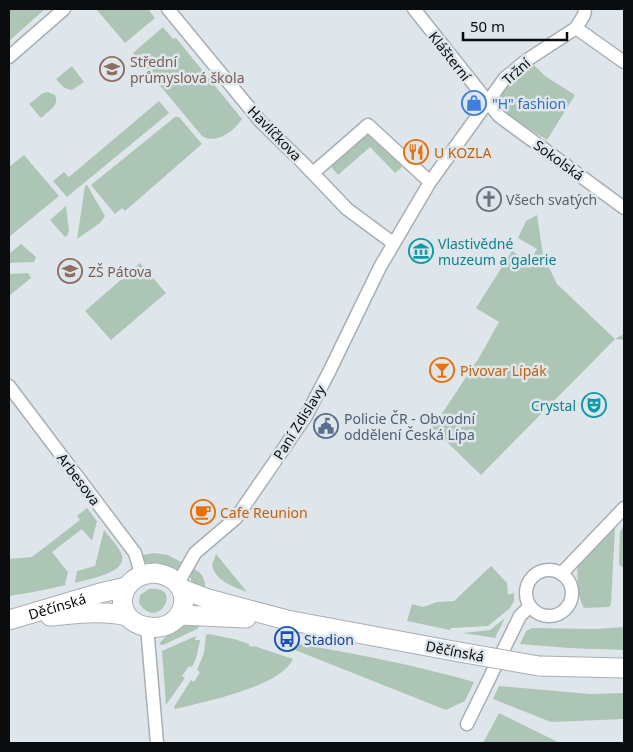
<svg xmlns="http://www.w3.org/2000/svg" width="633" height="752" viewBox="0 0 633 752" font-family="'Noto Sans',sans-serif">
<rect width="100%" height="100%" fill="#dfe6eb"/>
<path fill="#adc5b4" d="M9,9H45L9,41Z
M96,9H148L155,18L125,43Z
M163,27L173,39L176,38L242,119C234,131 216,145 202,136L133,53Z
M534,65L545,76L575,95L547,140L507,115L497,99L513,79Z
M72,66L84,82L72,90C64,89 61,85 56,79Z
M48,92L55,95C60,106 48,111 41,118L29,104L43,93Z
M159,101L169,113L67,197L53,181L64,172L69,177Z
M175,117H179L202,144L125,211L122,208L115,214L91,185Z
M369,131L402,167L395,173L370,147L338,175L329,164Z
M24,155L59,196L9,237V167Z
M87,185L105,216L100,223L77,239L85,186Z
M66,206L69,231L67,236L65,237L50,220Z
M537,215L543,255L557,284L615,339L624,334V340L615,339L481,475L424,420L428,411L439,418L480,356L499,322L476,308L512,251L530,262L537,249L518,238L526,221Z
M21,244L36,257L34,262L9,263V254Z
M140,263L166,293L111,340L85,311Z
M28,273L31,278L9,296V274Z
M87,508L97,521L92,541L82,529L52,552L68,572L65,585C46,590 28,593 9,596V559L32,557L80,520L77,516Z
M624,524V568L619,565V561L620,532Z
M615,528L611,604L609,607L584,608C576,594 577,574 578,558Z
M104,530C109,537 120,547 122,556C126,574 87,579 75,583L77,571L95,566Z
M154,553L168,555L181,562L177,573L144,567L143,555Z
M216,554L247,592C234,587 215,581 212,565Z
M491,566L507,583L508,595L514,593V601L510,608L488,626L451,628L450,630L407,621L412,604L423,607L437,602L454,601Z
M192,568C204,573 206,581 205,594L192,585L190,576Z
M149,589C185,584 158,633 139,603L140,595Z
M505,618L495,638L463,633L490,630Z
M202,623L197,629L163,645L159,644C170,630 184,624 202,623Z
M624,627V650L569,648L520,644L526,631L532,628L595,629Z
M208,634L234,639L249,644V646L253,647L254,646L293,659C281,687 203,702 175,709L174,707L191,680L194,682L200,672L197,670L204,653L206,635Z
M196,636L195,640H200C198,650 197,658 192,667L189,666L182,676L185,678L166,705L162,651Z
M292,643C354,653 414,665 474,682L465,701L446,710L290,648Z
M499,686L590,694L624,693V719L551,722L493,699Z
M499,713L560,743H483Z"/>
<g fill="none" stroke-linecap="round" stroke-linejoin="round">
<defs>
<path id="street" d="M168,9L261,122L305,165L347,209L393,243
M414,9L499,116L624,208
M576,28L624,62
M9,57L64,9
M313,173L368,125L430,182
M9,386L135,553L141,574
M526 593a23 23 0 1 1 46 0a23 23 0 1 1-46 0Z
M561,574L624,508
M178,583L195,553L236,518L306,416L329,372L380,267L430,182L505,78L527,60L576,28L584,15L585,9
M147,627L157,743
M467,724L520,616L530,606"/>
<g id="secondary">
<path d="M155,573C200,579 188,633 148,627C110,621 116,574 155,573Z"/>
<path d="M182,589L208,599L287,620L459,652"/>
<path d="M179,615L246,618"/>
<path d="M50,616C75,614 102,610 127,616"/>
<path id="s1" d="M9,620L100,593L126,587"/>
<path d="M539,666L624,668"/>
</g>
</defs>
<use href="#street" stroke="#a8afb4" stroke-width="15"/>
<use href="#secondary" stroke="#a8afb4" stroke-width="21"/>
<use href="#street" stroke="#fff" stroke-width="12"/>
<use href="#secondary" stroke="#fff" stroke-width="19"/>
<defs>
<path id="secondary-bridge" d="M459,652L539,666"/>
</defs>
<use href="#secondary-bridge" stroke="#a8afb4" stroke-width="21" stroke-linecap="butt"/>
<use href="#secondary-bridge" stroke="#fff" stroke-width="19"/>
</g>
<defs>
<symbol id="school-ring" viewBox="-11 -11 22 22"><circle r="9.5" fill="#dfe6eb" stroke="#8d6e63" stroke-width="1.5"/><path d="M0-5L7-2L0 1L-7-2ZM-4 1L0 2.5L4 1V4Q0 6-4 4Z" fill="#8d6e63"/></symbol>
<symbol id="shop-ring" viewBox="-11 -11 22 22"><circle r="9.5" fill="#dfe6eb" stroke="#3f7fe0" stroke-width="1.5"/><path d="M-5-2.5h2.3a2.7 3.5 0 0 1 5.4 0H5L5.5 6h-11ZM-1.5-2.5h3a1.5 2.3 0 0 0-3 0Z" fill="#3f7fe0"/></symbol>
<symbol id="restaurant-ring" viewBox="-11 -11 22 22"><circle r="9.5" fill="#dfe6eb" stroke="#e8710a" stroke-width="1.5"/><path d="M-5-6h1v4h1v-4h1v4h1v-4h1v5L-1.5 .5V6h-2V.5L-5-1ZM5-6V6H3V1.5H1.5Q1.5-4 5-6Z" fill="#e8710a"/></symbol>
<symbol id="church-ring" viewBox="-11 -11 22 22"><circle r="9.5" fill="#dfe6eb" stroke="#6b7280" stroke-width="1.5"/><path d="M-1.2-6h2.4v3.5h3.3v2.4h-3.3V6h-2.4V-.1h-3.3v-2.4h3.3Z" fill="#6b7280"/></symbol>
<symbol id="museum-ring" viewBox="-11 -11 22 22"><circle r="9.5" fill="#dfe6eb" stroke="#0f9aa8" stroke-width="1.5"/><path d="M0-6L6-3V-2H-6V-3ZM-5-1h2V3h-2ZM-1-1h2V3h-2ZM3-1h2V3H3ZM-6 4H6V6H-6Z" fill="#0f9aa8"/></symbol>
<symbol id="bar-ring" viewBox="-11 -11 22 22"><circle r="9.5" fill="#dfe6eb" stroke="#e8710a" stroke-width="1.5"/><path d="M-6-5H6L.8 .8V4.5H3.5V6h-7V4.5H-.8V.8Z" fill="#e8710a"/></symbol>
<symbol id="theatre-ring" viewBox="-11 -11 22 22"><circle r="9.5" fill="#dfe6eb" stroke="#0f9aa8" stroke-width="1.5"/><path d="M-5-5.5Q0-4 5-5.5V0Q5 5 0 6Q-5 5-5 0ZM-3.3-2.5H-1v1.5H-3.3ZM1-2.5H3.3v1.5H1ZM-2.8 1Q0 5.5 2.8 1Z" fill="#0f9aa8"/></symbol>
<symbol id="civic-ring" viewBox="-11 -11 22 22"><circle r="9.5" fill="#dfe6eb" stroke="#5c6f8a" stroke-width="1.5"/><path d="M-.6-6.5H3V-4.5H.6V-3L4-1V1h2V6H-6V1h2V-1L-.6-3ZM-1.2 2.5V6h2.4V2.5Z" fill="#5c6f8a"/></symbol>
<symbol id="cafe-ring" viewBox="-11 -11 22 22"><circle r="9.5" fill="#dfe6eb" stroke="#e8710a" stroke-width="1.5"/><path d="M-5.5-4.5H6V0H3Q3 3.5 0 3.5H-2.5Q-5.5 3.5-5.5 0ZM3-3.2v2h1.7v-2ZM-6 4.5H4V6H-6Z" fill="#e8710a"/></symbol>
<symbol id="bus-ring" viewBox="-11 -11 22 22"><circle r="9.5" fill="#dfe6eb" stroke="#1a4fb4" stroke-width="1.5"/><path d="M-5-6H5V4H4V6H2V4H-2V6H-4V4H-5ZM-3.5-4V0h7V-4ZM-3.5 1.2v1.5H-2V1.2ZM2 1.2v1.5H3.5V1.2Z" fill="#1a4fb4"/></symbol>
</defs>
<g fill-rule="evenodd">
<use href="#school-ring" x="98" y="55" width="28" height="28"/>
<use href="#shop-ring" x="460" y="89" width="28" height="28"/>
<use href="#restaurant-ring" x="402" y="138" width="28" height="28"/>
<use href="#church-ring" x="475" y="185" width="28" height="28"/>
<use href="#museum-ring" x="407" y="237" width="28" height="28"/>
<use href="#school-ring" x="56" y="257" width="28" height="28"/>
<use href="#bar-ring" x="428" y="356" width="28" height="28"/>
<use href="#theatre-ring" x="580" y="391" width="28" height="28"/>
<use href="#civic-ring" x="312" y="412" width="28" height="28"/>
<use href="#cafe-ring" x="189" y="498" width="28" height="28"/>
<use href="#bus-ring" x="273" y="625" width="28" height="28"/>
</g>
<g text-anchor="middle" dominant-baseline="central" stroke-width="5" stroke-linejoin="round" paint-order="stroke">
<g font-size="14" fill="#0a0c0e" stroke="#dfe6eb">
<text transform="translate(450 56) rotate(52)">Klášterní</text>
<text transform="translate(516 71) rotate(-42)">Tržní</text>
<text transform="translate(275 133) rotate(46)">Havlíčkova</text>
<text transform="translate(559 160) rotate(36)">Sokolská</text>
<text transform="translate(299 422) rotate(-58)">Paní Zdislavy</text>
<text transform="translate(79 479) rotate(53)">Arbesova</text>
<text stroke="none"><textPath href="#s1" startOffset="50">Děčínská</textPath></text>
<text transform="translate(455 651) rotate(11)">Děčínská</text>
</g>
<g font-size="14" fill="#785e54" stroke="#dfe6eb" text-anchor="start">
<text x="130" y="61">Střední<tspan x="130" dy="16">průmyslová škola</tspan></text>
<text x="88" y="271">ZŠ Pátova</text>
</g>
<g font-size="14" fill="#366cbe" stroke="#dfe6eb" text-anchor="start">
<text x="492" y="103">"H" fashion</text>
</g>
<g font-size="14" fill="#c56008" stroke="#dfe6eb" text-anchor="start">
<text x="434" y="152">U KOZLA</text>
<text x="460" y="370">Pivovar Lípák</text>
<text x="220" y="512">Cafe Reunion</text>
</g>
<g font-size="14" fill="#5b616d" stroke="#dfe6eb" text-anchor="start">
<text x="506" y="199">Všech svatých</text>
</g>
<g font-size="14" fill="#0d838f" stroke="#dfe6eb" text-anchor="start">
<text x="438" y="243">Vlastivědné<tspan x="438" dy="16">muzeum a galerie</tspan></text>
<text x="576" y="405" text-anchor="end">Crystal</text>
</g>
<g font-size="14" fill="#4e5e75" stroke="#dfe6eb" text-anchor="start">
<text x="344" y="418">Policie ČR - Obvodní<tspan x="344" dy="16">oddělení Česká Lípa</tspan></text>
</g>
<g font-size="14" fill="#164399" stroke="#dfe6eb" text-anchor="start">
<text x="304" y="639">Stadion</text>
</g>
</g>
<rect width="633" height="752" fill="none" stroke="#0a0c0e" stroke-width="20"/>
<path d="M463 32v8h104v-8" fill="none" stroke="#0a0c0e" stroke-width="2.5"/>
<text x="470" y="32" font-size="15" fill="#0a0c0e" stroke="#dfe6eb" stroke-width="4" paint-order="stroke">50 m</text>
</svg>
